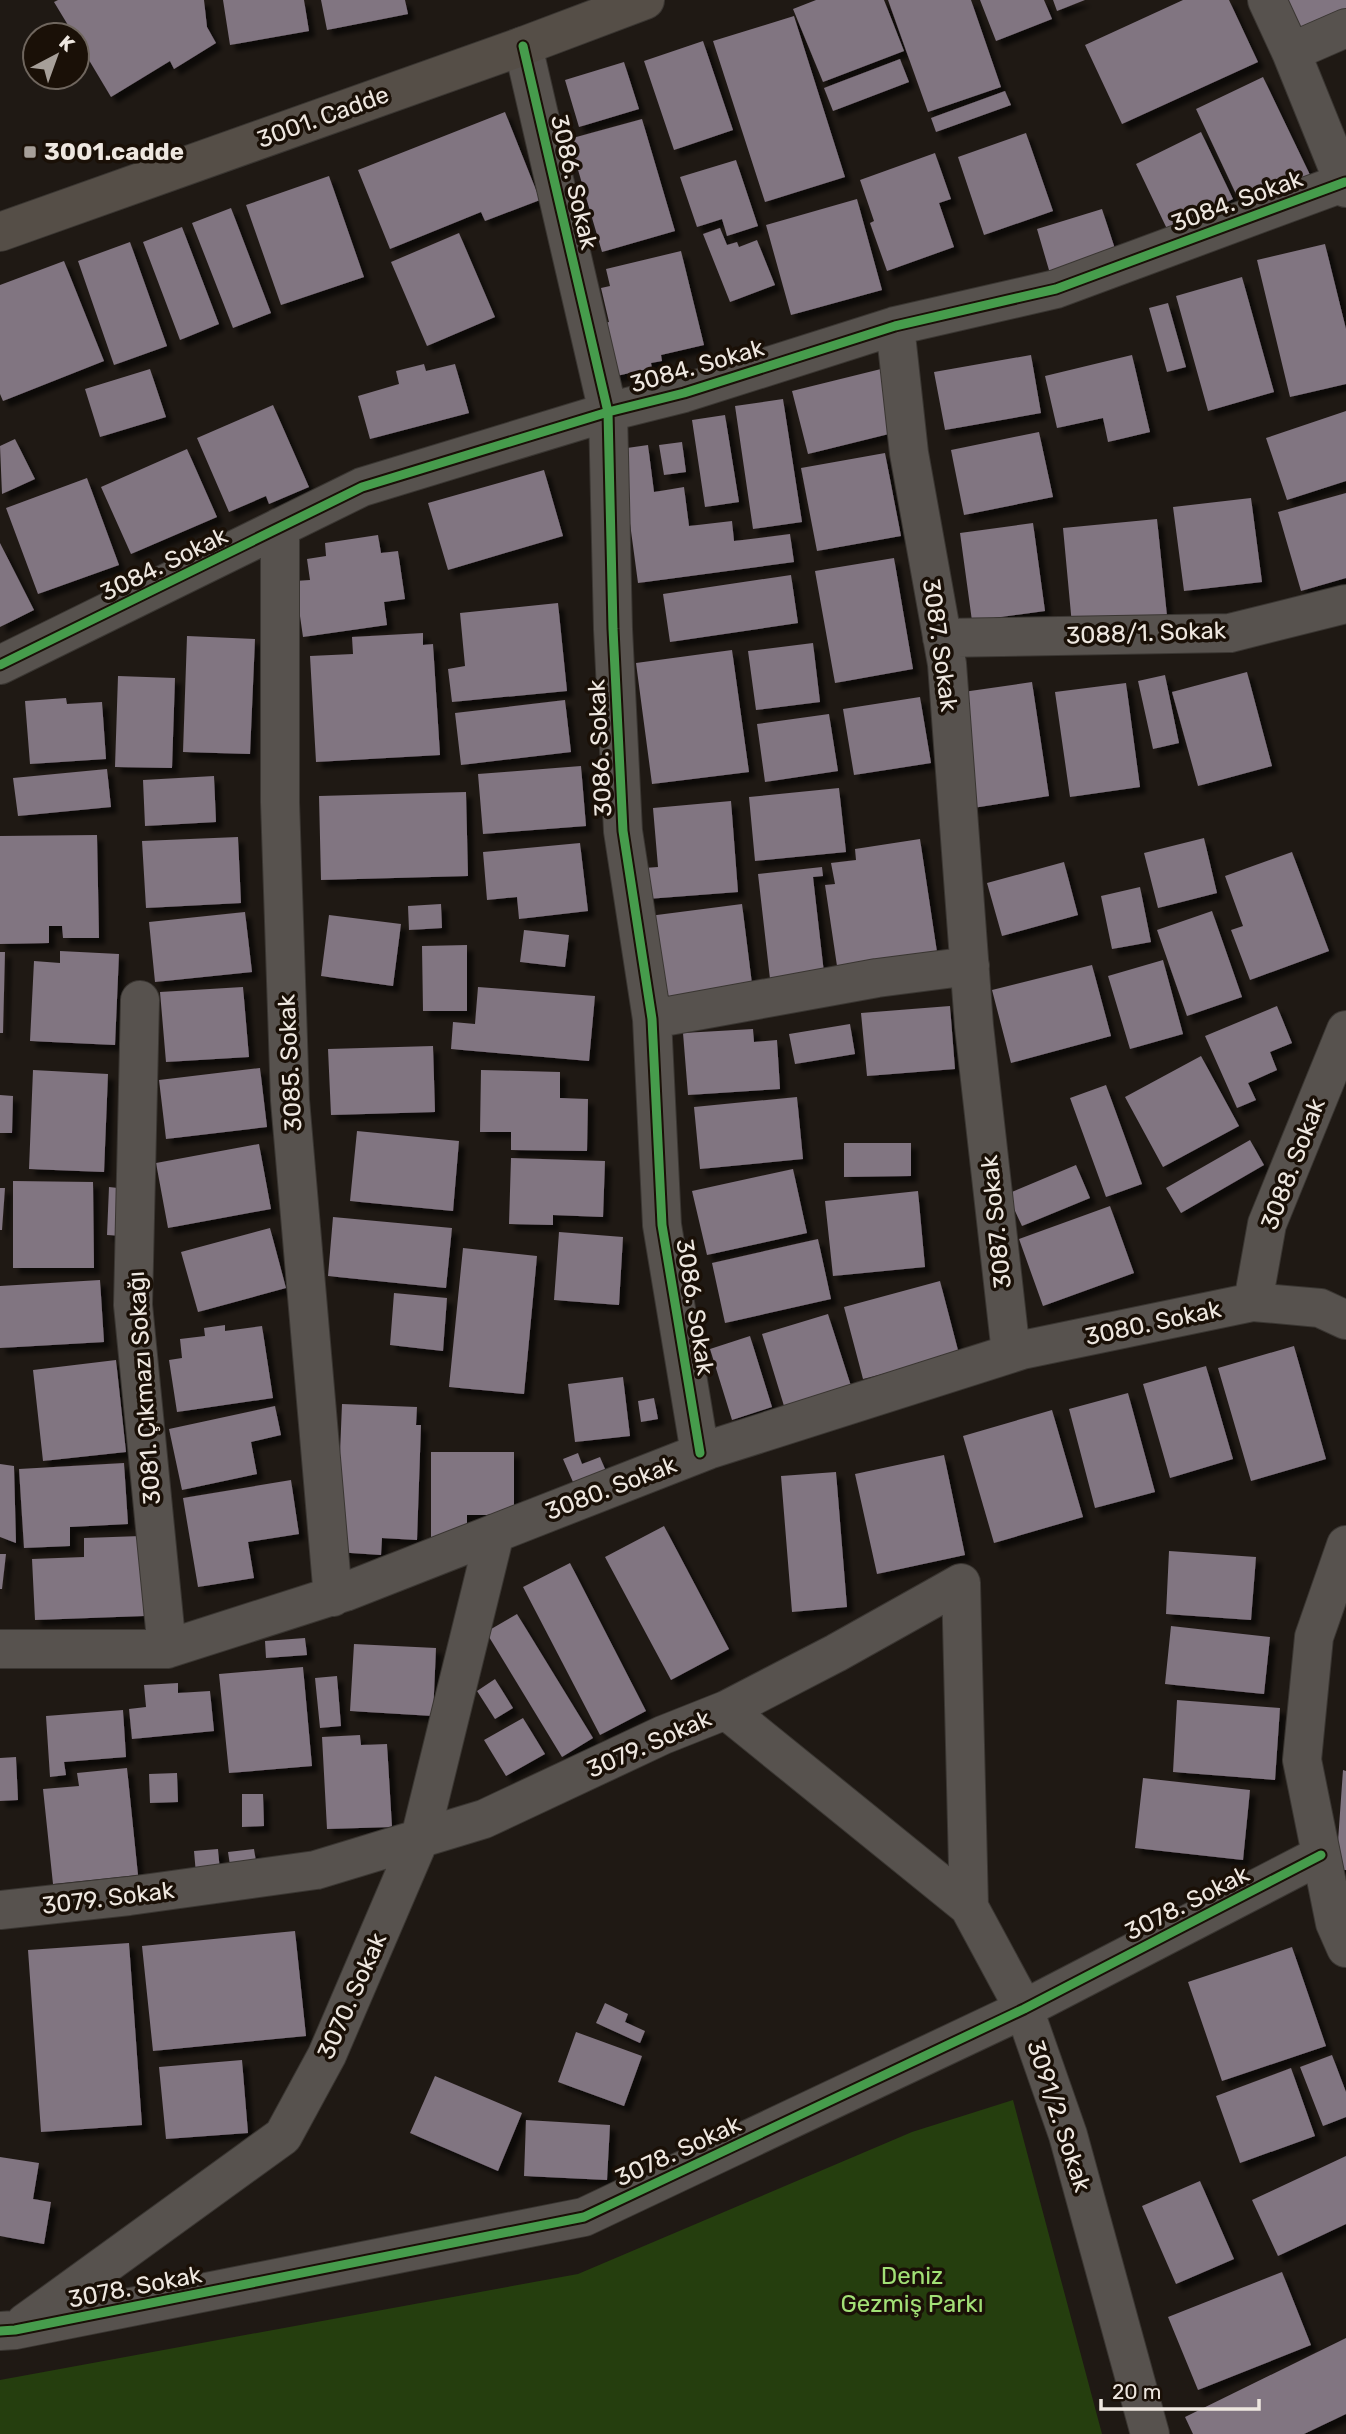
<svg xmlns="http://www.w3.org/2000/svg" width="1346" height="2434" viewBox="0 0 1346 2434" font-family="Rubik,sans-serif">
<defs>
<filter id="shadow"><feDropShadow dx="6" dy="6" stdDeviation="2" flood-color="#0009"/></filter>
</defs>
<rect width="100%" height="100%" fill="#1f1914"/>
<path fill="#253e0e" d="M1013,2100L1102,2434H0V2380L578,2274L912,2132Z"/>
<path fill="#817481" filter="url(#shadow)" d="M58,0H204L207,27L216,43L174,69L170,61L111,97L77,40V35H74L54,2Z
M223,0H304L309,31L230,45Z
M321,0H405L408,14L327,30Z
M816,0H884L904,51L823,82L793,9Z
M888,0H971L1001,87L928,112Z
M980,0H1044L1052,19L996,41Z
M1053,0H1085L1057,11Z
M1183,0H1229L1258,62L1122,124L1085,45Z
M1287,0H1346V14L1301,33Z
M794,16L845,177L765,202L713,41Z
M703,41L733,130L674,150L644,61Z
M900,59L909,82L833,111L824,88Z
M624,62L639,109L579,127L565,80Z
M1263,77L1312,179L1244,211L1196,109Z
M1005,91L1011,105L936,132L931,118Z
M505,112L540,200L485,221L481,212L390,249L358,170Z
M642,119L675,231L602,252L569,139Z
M1201,132L1233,199L1168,231L1136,164Z
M1026,133L1053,211L984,235L958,157Z
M935,153L951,199L939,203L954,247L887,271L870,223L874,221L860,180Z
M736,160L758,226L727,236L722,219L697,227L680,177Z
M329,176L364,277L281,305L246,205Z
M857,199L882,290L791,315L766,225Z
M231,208L271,313L233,328L192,223Z
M1102,209L1118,258L1051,277L1037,229Z
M182,227L219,324L180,340L143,242Z
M720,228L727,245L737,242L739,247L757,240L775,285L730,302L703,234Z
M459,233L495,317L427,346L391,262Z
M130,242L167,346L114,365L78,261Z
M1325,244L1346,329V384L1290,397L1257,260Z
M681,251L704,345L661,355L662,361L651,363L652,368L612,377L599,324L609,322L601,288L610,286L606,269Z
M64,261L104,361L3,401L0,394V285Z
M1242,277L1274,392L1208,411L1176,296Z
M1168,303L1186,367L1167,372L1149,308Z
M1031,355L1041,413L945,430L934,372Z
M1132,355L1150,432L1108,442L1103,418L1057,428L1045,376Z
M424,364L426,371L455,364L469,413L370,439L358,396L399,384L396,371Z
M150,369L166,417L100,437L85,389Z
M881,369L897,432L808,454L792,391Z
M783,399L802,522L753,529L735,406Z
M273,405L309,487L269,504L266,496L229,512L197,438Z
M1346,411V481L1287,500L1266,438Z
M725,415L739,502L705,507L692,420Z
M1039,432L1053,497L964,515L951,450Z
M15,439L35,479L2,494L0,446Z
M682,442L686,472L664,475L659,445Z
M648,445L654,492L684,487L689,526L732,521L734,541L790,534L794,562L638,583L620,449Z
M187,449L217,517L131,554L101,487Z
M885,453L901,536L817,551L801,468Z
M544,470L563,536L448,570L428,503Z
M87,478L119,565L38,594L6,508Z
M1346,493V578L1301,591L1278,512Z
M1251,498L1262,582L1184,591L1173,507Z
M1157,519L1167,616L1072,625L1063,528Z
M1033,523L1045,611L972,621L960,533Z
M378,535L381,553L398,551L405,599L384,602L387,625L303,637L295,581L310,580L307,559L326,556L325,543Z
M0,543L34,610L0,627Z
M894,558L913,669L835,683L815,571Z
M791,575L798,623L670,642L663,594Z
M558,603L567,691L452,702L448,669L465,666L460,613Z
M423,633V645L433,644L440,755L316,762L310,656L353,654L352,637Z
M187,636L255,639L250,754L183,752Z
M813,643L820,702L756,710L748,651Z
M732,650L749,772L652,784L636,663Z
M1247,672L1272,766L1198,786L1172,692Z
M1165,675L1179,743L1153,749L1138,681Z
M118,676L175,678L172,768L115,767Z
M1032,682L1049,796L973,808L956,693Z
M1126,683L1140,787L1070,797L1055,692Z
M920,697L931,763L854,775L843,709Z
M66,698L67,704L102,702L106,759L30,764L25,701Z
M565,700L571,752L461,765L455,713Z
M829,714L838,771L765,782L757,724Z
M581,766L586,826L483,834L478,774Z
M107,769L111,807L18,816L13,778Z
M214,776L216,822L145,826L143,780Z
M839,788L846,852L755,861L749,797Z
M466,792L468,876L321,880L319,796Z
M731,801L738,892L647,899L644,868L658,867L653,808Z
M97,835L99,938H63L62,926H49V943L0,944V836Z
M238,837L241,903L146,908L142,841Z
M1204,838L1217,893L1158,908L1144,853Z
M920,839L937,952L837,966L825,885L835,884L831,863L856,860L855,849Z
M580,843L588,911L519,919L517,897L487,900L483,852Z
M1292,852L1329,951L1250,980L1231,930L1243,926L1225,876Z
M1064,862L1078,915L1002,936L987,883Z
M822,867L823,876L813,877L824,973L770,979L758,874Z
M1140,887L1151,942L1112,949L1101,896Z
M441,904L442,928L409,930L408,906Z
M742,904L753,992L660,1003L649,916Z
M1212,911L1242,997L1187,1016L1157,930Z
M245,912L252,972L155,982L149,922Z
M329,915L401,924L393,986L321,976Z
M524,930L569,935L565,967L520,962Z
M467,945V1011H423L422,946Z
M60,951L119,954L115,1045L30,1041L34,961L60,963Z
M0,952H5L3,1033H0Z
M1163,960L1183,1034L1130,1049L1108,976Z
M1092,965L1111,1036L1011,1063L992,990Z
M243,987L249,1057L166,1062L160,992Z
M478,987L595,996L589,1061L451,1049L453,1022L475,1024Z
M950,1006L955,1069L867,1076L861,1013Z
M1277,1006L1292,1043L1270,1052L1277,1070L1248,1083L1256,1100L1237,1108L1205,1036Z
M850,1024L855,1054L795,1064L789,1034Z
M753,1029L754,1042L777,1040L780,1089L688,1095L683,1033Z
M433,1046L435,1112L331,1115L328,1049Z
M1201,1056L1239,1126L1163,1167L1125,1097Z
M260,1068L267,1127L166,1139L159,1080Z
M33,1070L108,1074L104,1172L29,1169Z
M481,1070L560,1072V1098L588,1099L587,1151L511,1150V1132H480Z
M1106,1085L1142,1184L1106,1197L1070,1098Z
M0,1095L13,1096L12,1133H0Z
M797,1097L803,1159L700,1169L694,1107Z
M357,1131L459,1141L453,1211L350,1201Z
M1250,1140L1264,1165L1181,1213L1166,1188Z
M844,1143H911V1176L844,1177Z
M259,1144L271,1209L168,1228L156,1163Z
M511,1158L605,1161L603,1217L553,1215V1225L509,1224Z
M1076,1165L1090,1198L1022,1226L1007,1194Z
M793,1169L807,1233L707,1255L692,1191Z
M13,1181L93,1182L94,1268H13Z
M109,1187L127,1189L124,1236L107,1235Z
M0,1188H5L2,1230H0Z
M918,1191L925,1267L833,1276L825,1201Z
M1110,1206L1134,1273L1043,1306L1019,1239Z
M333,1217L452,1228L446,1288L328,1276Z
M270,1228L286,1288L198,1312L181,1252Z
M559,1232L623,1237L619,1305L554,1300Z
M818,1239L831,1299L725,1323L712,1263Z
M463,1248L537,1256L524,1394L449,1387Z
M100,1280L104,1342L0,1348V1286Z
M940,1281L959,1354L863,1379L844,1307Z
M394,1293L447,1298L443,1351L390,1345Z
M828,1314L851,1386L784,1406L762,1334Z
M225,1325V1331L262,1326L273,1398L177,1412L169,1360L182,1358L180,1339L205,1336L204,1328Z
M750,1336L772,1407L732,1420L710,1349Z
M1294,1346L1326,1459L1251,1481L1218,1368Z
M116,1360L126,1452L43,1461L33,1370Z
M1206,1366L1233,1459L1170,1478L1143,1384Z
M623,1377L630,1436L575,1442L568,1384Z
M1128,1393L1155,1492L1095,1508L1069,1409Z
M654,1398L658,1419L641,1422L638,1401Z
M342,1404L417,1407L416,1425H421L417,1540L382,1538L381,1555L336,1552Z
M275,1406L281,1435L251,1442L257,1474L182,1490L169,1429Z
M1052,1410L1083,1517L994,1543L963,1436Z
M431,1452H514V1515H467V1537L431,1538Z
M578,1453L582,1464L600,1457L608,1476L576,1489L563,1459Z
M944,1455L965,1555L877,1574L855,1474Z
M124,1463L128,1524L70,1527V1546L24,1548L19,1469Z
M0,1464L14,1466L16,1543L0,1537Z
M836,1472L847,1607L792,1612L781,1476Z
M291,1480L299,1534L248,1542L254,1578L198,1587L183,1498Z
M664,1526L729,1649L671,1680L605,1557Z
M141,1536L144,1616L35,1620L32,1559L84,1557V1538Z
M1169,1551L1256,1557L1251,1620L1166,1614Z
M0,1554H6L2,1589H0Z
M570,1563L646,1711L600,1735L523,1587Z
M517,1614L593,1738L562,1757L486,1632Z
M1171,1626L1270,1637L1264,1694L1165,1684Z
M305,1638L307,1655L266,1658L265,1641Z
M354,1644L436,1648L433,1716L350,1711Z
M303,1667L312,1766L229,1773L219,1674Z
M337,1676L341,1726L320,1728L315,1678Z
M495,1679L513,1708L495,1719L477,1691Z
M178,1683V1693L210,1691L214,1731L132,1739L129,1709L146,1707L144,1685Z
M1177,1700L1280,1708L1275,1780L1173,1772Z
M123,1710L126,1757L64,1762L66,1775L50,1777L46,1716Z
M523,1718L545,1754L506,1776L484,1740Z
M360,1735L361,1745L387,1744L392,1827L327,1829L322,1737Z
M16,1757L18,1800L0,1801V1758Z
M127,1768L138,1875L53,1884L43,1789L79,1786L77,1773Z
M1343,1770L1346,1771V1870H1336Z
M177,1773L178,1802L150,1803L149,1774Z
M1143,1778L1250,1790L1243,1860L1135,1848Z
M242,1794H263L264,1826L242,1827Z
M218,1849L220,1872L196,1874L194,1851Z
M254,1849L257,1868L231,1872L228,1852Z
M295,1931L306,2036L153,2051L142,1946Z
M129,1943L142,2125L41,2132L28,1950Z
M1292,1947L1326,2046L1222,2081L1188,1982Z
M605,2003L628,2014L625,2022L645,2031L640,2043L596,2023Z
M576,2032L642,2056L624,2106L558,2082Z
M1332,2055L1346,2092V2117L1323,2126L1300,2067Z
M242,2060L248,2133L166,2139L159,2067Z
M1291,2068L1315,2136L1240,2163L1216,2096Z
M435,2076L522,2113L498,2171L410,2133Z
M526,2120L610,2125L607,2180L524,2176Z
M1346,2156V2224L1278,2256L1252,2200Z
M0,2157L39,2163L33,2199L51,2202L44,2244L0,2236Z
M1200,2181L1234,2259L1176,2284L1142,2206Z
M1282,2272L1311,2345L1198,2390L1168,2317Z
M1346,2338V2414L1304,2434H1193L1185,2417Z"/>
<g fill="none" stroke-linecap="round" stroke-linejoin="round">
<defs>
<path id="street" d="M1267,0L1291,52L1346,188
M523,46L608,412L613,629L623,831L652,1019L662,1225L700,1453
M1291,52L1346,28
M895,326L909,453L947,664L974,1026L1011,1353
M280,527V802L290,1100L333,1597
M942,638L1230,633L1346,604
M0,665L362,487L608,412L684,393L895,326L1056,289L1345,182
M140,1000L133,1305L167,1649
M652,1019L877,978L970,966
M1253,1302L1267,1224L1346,1030
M1346,1545L1314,1637L1302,1760L1335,1923L1346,1948
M0,1649H167L345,1592L708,1450L1022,1350L1253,1302L1320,1308L1346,1320
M726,1710L969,1907L1024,2009L1068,2135L1150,2434
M0,1910L129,1896L316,1870L484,1819L663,1735L726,1710L836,1653L961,1583L969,1907
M25,2323L283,2136L327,2055L420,1838L495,1533
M0,2331L15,2330L584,2217L1024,2009L1321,1855"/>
<path id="secondary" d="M0,232L523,46L645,0"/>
</defs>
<use href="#street" stroke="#3a3632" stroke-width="40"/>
<use href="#secondary" stroke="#3a3632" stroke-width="40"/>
<use href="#street" stroke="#57524e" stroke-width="38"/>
<use href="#secondary" stroke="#554e47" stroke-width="38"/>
<defs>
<path id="cycleway" d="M523,46L608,412L613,629L623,831L652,1019L662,1225L700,1453
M0,665L362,487L608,412L684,393L895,326L1056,289L1345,182
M0,2331L15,2330L584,2217L1024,2009L1321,1855"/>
</defs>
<use href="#cycleway" stroke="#1a1007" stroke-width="13"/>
<use href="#cycleway" stroke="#469c4c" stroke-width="9"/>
</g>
<rect fill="#a69f99" stroke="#1a1007" stroke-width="2.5" x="23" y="145" width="14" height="14" rx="3.5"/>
<g text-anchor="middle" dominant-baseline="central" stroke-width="7" stroke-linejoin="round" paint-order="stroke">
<g font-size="24" fill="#eee7e0" stroke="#1a1007">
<text transform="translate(323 117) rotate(-20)">3001. Cadde</text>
<text transform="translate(574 182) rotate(77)">3086. Sokak</text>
<text transform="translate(1237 201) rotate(-20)">3084. Sokak</text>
<text transform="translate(697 366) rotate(-16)">3084. Sokak</text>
<text transform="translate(164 564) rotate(-26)">3084. Sokak</text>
<text transform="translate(1146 633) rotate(-2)">3088/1. Sokak</text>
<text transform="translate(940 645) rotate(82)">3087. Sokak</text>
<text transform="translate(600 748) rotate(-93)">3086. Sokak</text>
<text transform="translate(290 1063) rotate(-93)">3085. Sokak</text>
<text transform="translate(1293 1164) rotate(-69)">3088. Sokak</text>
<text transform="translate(996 1222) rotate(-96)">3087. Sokak</text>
<text transform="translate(695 1307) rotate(81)">3086. Sokak</text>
<text transform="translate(1153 1323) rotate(-12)">3080. Sokak</text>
<text transform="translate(144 1388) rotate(-94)">3081. Çıkmazı Sokağı</text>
<text transform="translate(611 1488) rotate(-21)">3080. Sokak</text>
<text transform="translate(649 1744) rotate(-24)">3079. Sokak</text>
<text transform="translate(108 1898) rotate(-7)">3079. Sokak</text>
<text transform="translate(1187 1903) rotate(-27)">3078. Sokak</text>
<text transform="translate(352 1996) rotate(-66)">3070. Sokak</text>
<text transform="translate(1059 2116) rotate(72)">3091/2. Sokak</text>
<text transform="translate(678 2151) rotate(-25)">3078. Sokak</text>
<text transform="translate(135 2287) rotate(-11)">3078. Sokak</text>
</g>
<g font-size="24" font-weight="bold" fill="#eee7e0" stroke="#1a1007" text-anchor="start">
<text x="44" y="152">3001.cadde</text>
</g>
<g font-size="24" fill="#a2e076" stroke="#1a1007">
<text x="912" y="2276">Deniz<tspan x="912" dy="28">Gezmiş Parkı</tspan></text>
</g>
</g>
<g transform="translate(56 56) rotate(41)"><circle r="33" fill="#1a1007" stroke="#6f665e" stroke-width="2"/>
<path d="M0-5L12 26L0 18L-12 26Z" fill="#a69f99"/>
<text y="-10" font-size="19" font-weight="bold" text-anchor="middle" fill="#eee7e0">K</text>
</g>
<path d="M1101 2399v10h158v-10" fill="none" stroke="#eee7e0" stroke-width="3.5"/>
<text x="1112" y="2399" font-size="21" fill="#eee7e0" stroke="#1a1007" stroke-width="5" paint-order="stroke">20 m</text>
</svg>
